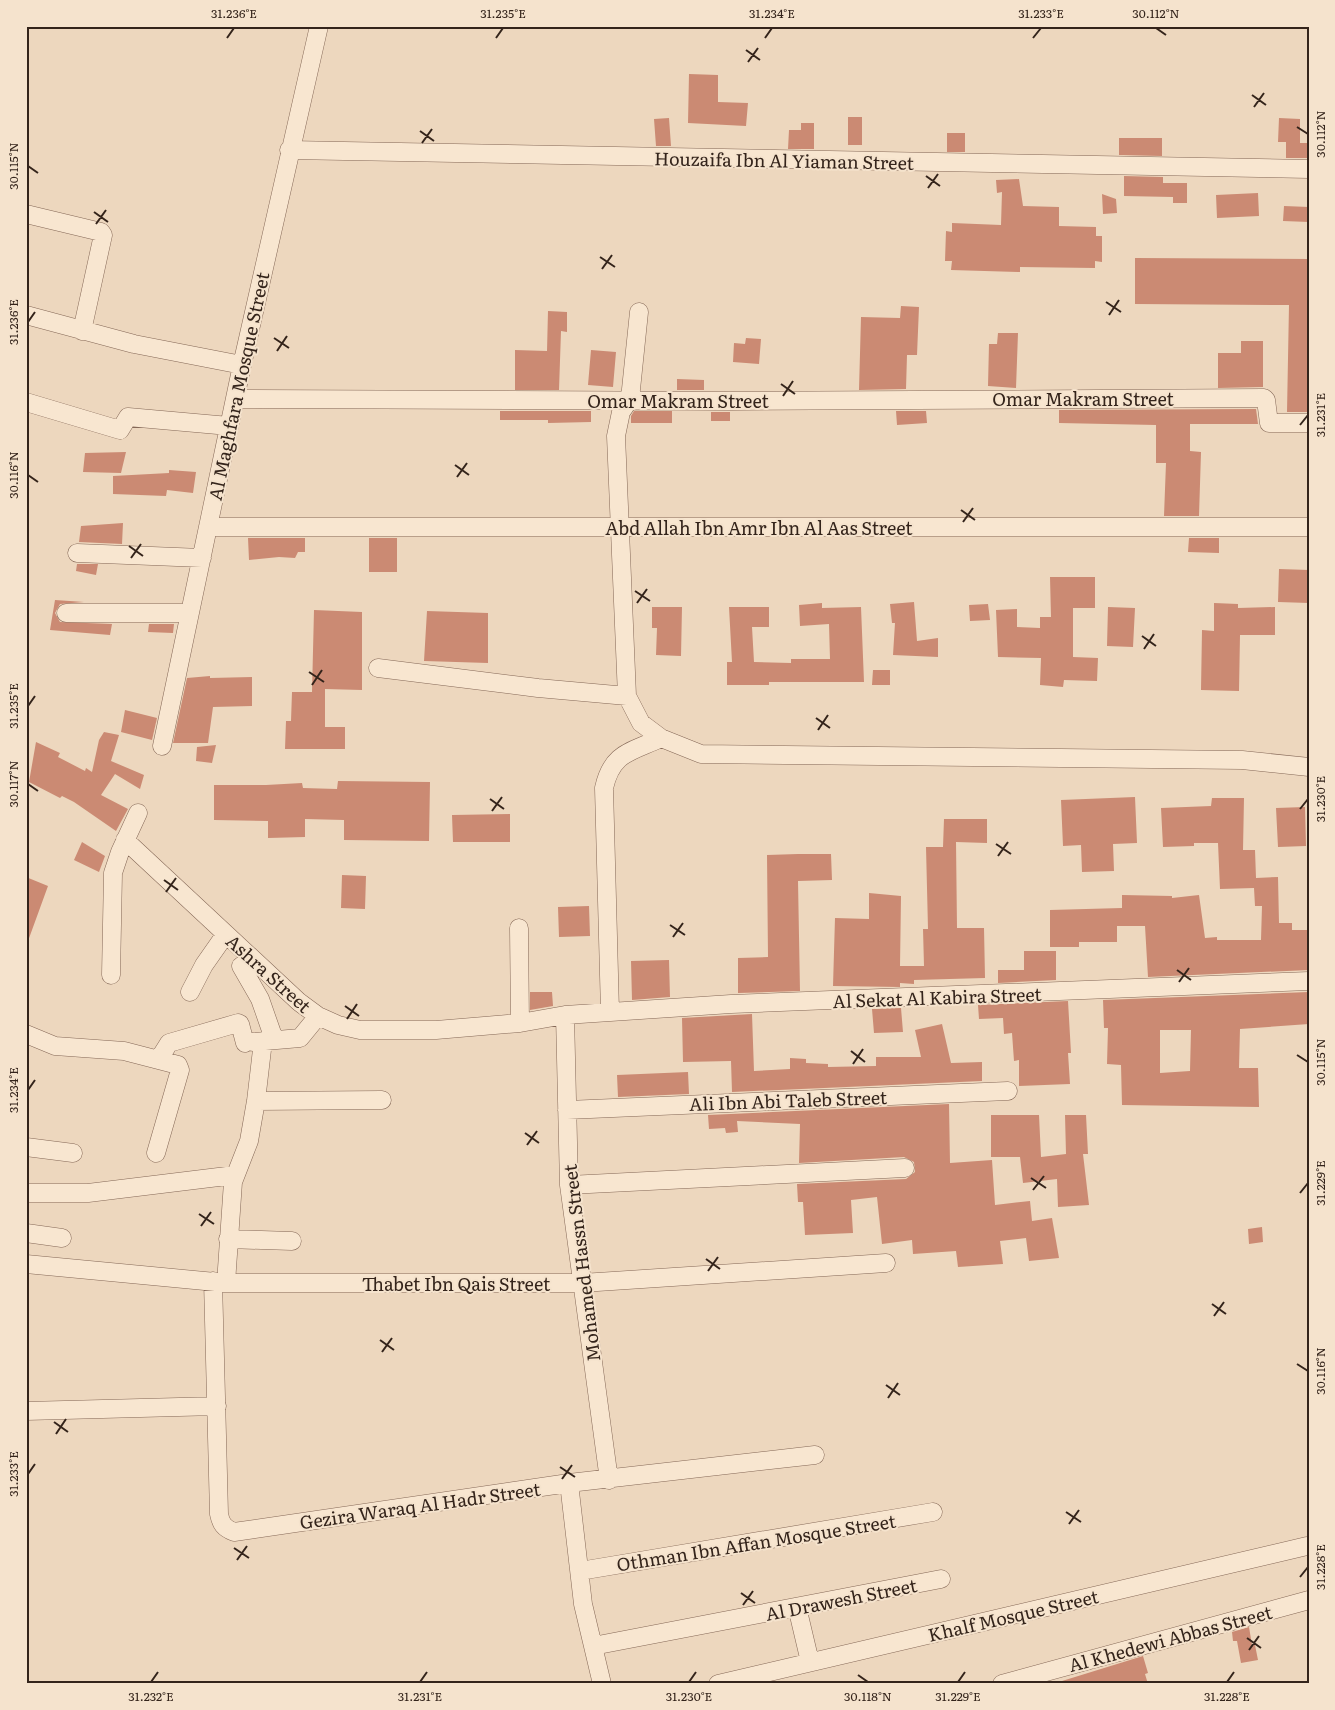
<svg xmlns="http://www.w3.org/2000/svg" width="1335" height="1710" viewBox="0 0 1335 1710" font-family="Literata,serif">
<rect width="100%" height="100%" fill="#edd7be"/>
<path fill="#cb8a73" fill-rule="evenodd" d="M689,74L718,75V102L748,103L746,126L688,123Z
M848,117H862V145H848Z
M669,118L671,146H656L654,119Z
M1279,118L1300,119V143H1309V158H1286V142H1278Z
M801,123H814V149H788L789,130H801Z
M947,133H965V152H947Z
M1119,138H1162V156L1119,155Z
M1124,176L1163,177V183H1187V203H1173V197L1124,196Z
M1019,179L1023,206L1059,207V226L1096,227V236H1102V262L1095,261V268L1020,267V272L951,270L952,261H945L946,231L952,232V223L1001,225L1002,192L997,193L996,180Z
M1258,193L1259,216L1217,218L1216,195Z
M1102,194L1116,199L1117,213L1103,214Z
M1284,206L1309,207V222L1283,221Z
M1135,258L1309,259V412H1287L1289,305L1135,304Z
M901,306L919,307L917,355H907L906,389L859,390L861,317L900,318Z
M548,311L567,312V332L561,331L559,390H515V350L547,351Z
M998,333H1018L1016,388L988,386L989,344H997Z
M746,338L761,339L759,364L733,362L734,343L745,344Z
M1241,341H1263V387L1218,388V353H1241Z
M591,350L616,352L613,387L588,385Z
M677,379L704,380V390H677Z
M1256,409L1258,424H1190V451L1201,452L1199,516H1164L1166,463H1156V425L1059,423V410Z
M500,411H591V422L548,423V420H500Z
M634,411H672V423H631V416Z
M896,411H926L927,423L897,425Z
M711,412H730V421H711Z
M126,452L121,473L83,472L85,453Z
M169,470L196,472L193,493L167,490L166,496L113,494V476L169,473Z
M123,523L122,544L79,542L81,526Z
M248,538H305V552H298L295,558L279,557L249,560Z
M369,538H397V572H369Z
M1189,538H1219V553L1188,552Z
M77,564H98L96,575L76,571Z
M1279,569L1309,570V603L1278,602Z
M1050,577H1095V608H1073V657L1098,658L1097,681L1064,680L1063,687L1040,685L1041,658L998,657L996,610L1017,609V627L1040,628V617H1051Z
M55,600L84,602L60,604L55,613L60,622L112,624L110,635L50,630Z
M914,602L917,641L938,638V657L893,655L895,623H892L890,604Z
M822,603V608L861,607L864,682H769V685H727V662H732L729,607H769V627H752L754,662L791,663V659H830L829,624L800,626L799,605Z
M1214,603L1238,604V608L1275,607V635H1240L1239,691L1201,690L1202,630L1214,631Z
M988,604L990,620L970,621L969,605Z
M652,607H682L681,656L656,655L657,628H652Z
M1108,607L1135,608L1133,647L1107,646Z
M314,610L362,612V690L325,689V727H345V749H285L286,721H291L292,692H312Z
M427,611L488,613V663L424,661Z
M149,624H174L173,633L148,632Z
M873,670H890V685H872Z
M210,676V678L252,677V706L213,707L208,743H173L187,678Z
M125,710L157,718L152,740L121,732Z
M104,732L119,735L111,761L144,775L140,789L115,774L101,795L128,809L116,831L74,802L62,796L60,798L29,782L36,742L60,753L58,757L85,771L86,768L92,772L99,740Z
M216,745L212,763L196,761L197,747Z
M338,781L430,782L429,841L344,840V820L305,819V837L268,838V821L214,820V785H266L302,783L303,788L337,789Z
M1135,797L1137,843L1113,844L1114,871L1082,872L1081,845L1063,846L1061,800Z
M1212,798H1244L1243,850H1255L1256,878L1278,877L1279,923H1292V930H1309V970L1148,977L1145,926H1117V942H1079V947H1050V910L1122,908V895L1172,896V898L1199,895L1205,938L1217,937V940H1261L1262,906H1255L1254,888L1220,889L1218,843H1194V846L1163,847L1161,808L1211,806Z
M1305,807L1306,846L1278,847L1276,808Z
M510,814V842H453L452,815Z
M944,819H987V843L956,842L957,928H984L985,978L914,980V984L900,983V987L833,986L835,918L869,919V893L901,896L900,966H924L923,929H928L926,847H943Z
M82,842L105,856L99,872L74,860Z
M798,854H831L832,880L798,881L800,991L738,993V958L768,957L767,855Z
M342,875L366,876L365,909L341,908Z
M26,877L48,886L28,941L26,940Z
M589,906L590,936L559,937L558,907Z
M1024,951H1056V980L998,983V970H1024Z
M669,960L670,997L632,1000L631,961Z
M530,992H552L553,1006L530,1010Z
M1309,992V1024L1240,1029L1239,1068H1258L1259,1107L1122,1105L1121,1065L1107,1064L1108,1028H1104L1103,1000ZM1160,1030H1191L1190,1071L1160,1073Z
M1068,1001L1071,1053H1068L1070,1084L1019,1086V1060L1014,1061L1012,1033L1004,1034L1003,1018L979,1019L978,1005Z
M901,1008L903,1032L874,1033L872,1009Z
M752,1014L754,1071L790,1069V1058L806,1059V1063L828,1064V1067L876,1066V1057H921L915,1030L942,1024L951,1063L982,1062V1081L732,1092L731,1061L683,1062L682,1018Z
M688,1072L689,1094L618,1097L617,1075Z
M949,1104L950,1163L992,1160L995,1205L1030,1201L1032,1221L1052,1218L1059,1258L1029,1261L1026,1238L1000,1241L1003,1264L958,1267L956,1251L913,1254L912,1240L882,1244L877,1197L851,1200L853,1233L805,1235L803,1202H798L797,1184L906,1179L915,1172L914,1162L904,1157L799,1163L800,1124L737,1121L738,1132L726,1133L725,1128L709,1129L708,1115Z
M991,1115H1039L1041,1157L1066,1154L1065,1115H1086L1088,1154H1083L1089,1205L1058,1207L1057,1179L1023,1183L1020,1157H991Z
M1262,1227L1263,1242L1249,1244L1248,1229Z
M1249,1627L1252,1645H1255L1258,1660L1241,1663L1237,1641H1233L1232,1632Z
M1143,1656L1148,1673L1145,1674L1148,1684H1063L1062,1681Z"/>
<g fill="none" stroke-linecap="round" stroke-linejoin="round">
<defs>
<path id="street" d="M289,150L1309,169
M26,214L101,232L103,235L82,331
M639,312L630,399L621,412L616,436L627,696L641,723L661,738L701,754L1242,760L1309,767
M26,315L134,344L242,365
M235,399L730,401L1264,398L1266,400L1269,423H1309
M26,402L120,430L128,417L229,426
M208,527H1309
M77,553L202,558
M66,613H190
M378,668L538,688L627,696
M162,746L242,365L319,26
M125,840L299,1002L318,1016L338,1025L360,1030H436L520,1023L565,1015L731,1004L1309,981
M519,928L520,1023
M241,966L260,999L274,1039
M111,975L113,873L120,852L138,813
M190,992L204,965L225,935
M610,1012L604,788C612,752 631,752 661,738
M565,1015L569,1185L609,1480
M26,1034L55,1046L124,1051L178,1065L180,1070L156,1153
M253,1042L300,1038L318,1016
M159,1059L169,1043L238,1023L240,1024L245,1043
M256,1101L382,1100
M567,1110L1008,1091
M26,1147L73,1153
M569,1185L905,1168
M26,1193H88L235,1175
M26,1233L62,1238
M228,1239L292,1241
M26,1264L226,1283H582L886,1263
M213,1281L219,1514C221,1524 224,1528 234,1532L569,1483L815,1455
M226,1283L233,1182L249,1141L256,1101L263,1041
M26,1411L217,1406
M569,1483L583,1604L602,1684
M580,1571L933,1512
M797,1607L810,1662
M593,1646L941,1579
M718,1684L1307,1546
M1002,1684L1309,1600"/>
</defs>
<use href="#street" stroke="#856857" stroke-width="19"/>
<use href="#street" stroke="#f8e6d0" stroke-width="18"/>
</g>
<path fill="none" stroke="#34241b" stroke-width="2" d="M1156,28L1166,35M227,38L234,28M496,38L503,28M765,38L772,28M1033,38L1041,28M746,50L760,60M748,62L758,48M1252,95L1266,105M1254,107L1264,93M1297,127L1308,134M420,131L434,141M422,143L432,129M28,166L38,173M926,176L940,186M928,188L938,174M94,212L108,222M96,224L106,210M600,257L615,267M602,269L612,255M1106,302L1121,312M1109,315L1119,300M28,322L35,312M274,338L289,348M277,351L287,336M781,384L795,394M783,396L793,381M1300,425L1308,415M455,465L469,475M28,475L38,482M457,477L467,463M961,510L975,520M963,522L973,508M129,546L143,556M131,558L141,544M635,591L650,601M637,603L647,589M1142,636L1156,646M1144,649L1154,634M309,672L324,682M312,685L322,670M28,706L35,696M816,718L830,728M818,730L828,715M28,784L38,791M490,799L504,809M1300,809L1308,799M492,811L502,797M996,844L1011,854M998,856L1008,842M164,880L178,890M166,892L176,878M670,925L685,935M673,937L683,923M1177,970L1191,980M1179,982L1189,968M345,1006L359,1016M347,1019L357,1004M851,1051L865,1062M1297,1055L1308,1062M853,1064L863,1049M28,1090L35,1080M525,1133L539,1143M527,1145L537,1131M1031,1178L1046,1188M1033,1190L1044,1176M1300,1193L1308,1183M199,1214L214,1224M201,1226L211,1212M706,1259L720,1269M708,1271L718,1257M1212,1304L1226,1314M1214,1316L1224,1302M380,1340L394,1350M382,1352L392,1338M1297,1364L1308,1371M886,1385L900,1395M888,1398L898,1383M54,1422L68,1432M56,1434L66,1419M560,1467L575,1477M28,1474L35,1464M562,1479L572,1465M1066,1512L1081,1522M1069,1524L1079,1510M234,1548L249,1558M237,1560L247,1546M1300,1577L1308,1567M741,1593L755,1603M743,1605L753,1591M1247,1638L1261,1648M1249,1650L1259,1636M858,1675L868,1682M151,1682L158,1672M420,1682L427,1672M689,1682L696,1672M958,1682L965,1672M1227,1682L1234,1672"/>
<g text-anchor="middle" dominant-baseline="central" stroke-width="4" stroke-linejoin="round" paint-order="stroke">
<g font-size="18" fill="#34241b" stroke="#f5e3cd">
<text transform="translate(784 160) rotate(1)">Houzaifa Ibn Al Yiaman Street</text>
<text transform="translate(238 386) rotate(-78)">Al Maghfara Mosque Street</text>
<text x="1083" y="398">Omar Makram Street</text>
<text x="678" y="400">Omar Makram Street</text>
<text x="759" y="527">Abd Allah Ibn Amr Ibn Al Aas Street</text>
<text transform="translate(269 973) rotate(42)">Ashra Street</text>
<text transform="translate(937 997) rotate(-2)">Al Sekat Al Kabira Street</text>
<text transform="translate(788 1100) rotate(-2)">Ali Ibn Abi Taleb Street</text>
<text transform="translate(581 1263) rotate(-97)">Mohamed Hassn Street</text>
<text x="456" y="1283">Thabet Ibn Qais Street</text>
<text transform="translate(420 1505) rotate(-8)">Gezira Waraq Al Hadr Street</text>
<text transform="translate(756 1542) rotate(-9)">Othman Ibn Affan Mosque Street</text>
<text transform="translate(841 1599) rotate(-11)">Al Drawesh Street</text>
<text transform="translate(1013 1615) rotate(-13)">Khalf Mosque Street</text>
<text transform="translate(1170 1638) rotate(-15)">Al Khedewi Abbas Street</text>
</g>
</g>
<rect width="1335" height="1710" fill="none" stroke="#f5e3cd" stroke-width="55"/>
<rect x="28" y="28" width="1280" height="1654" fill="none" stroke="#34241b" stroke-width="2"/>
<g font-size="12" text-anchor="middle" fill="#34241b">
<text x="234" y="18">31.236°E</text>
<text x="503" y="18">31.235°E</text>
<text x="772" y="18">31.234°E</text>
<text x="1041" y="18">31.233°E</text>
<text x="1156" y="18">30.112°N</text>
<text transform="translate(1321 134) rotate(-90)" y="4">30.112°N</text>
<text transform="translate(14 166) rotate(-90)" y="4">30.115°N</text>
<text transform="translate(14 322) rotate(-90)" y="4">31.236°E</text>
<text transform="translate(1321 415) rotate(-90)" y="4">31.231°E</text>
<text transform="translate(14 475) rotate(-90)" y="4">30.116°N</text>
<text transform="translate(14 706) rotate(-90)" y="4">31.235°E</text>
<text transform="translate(14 784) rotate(-90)" y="4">30.117°N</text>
<text transform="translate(1321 799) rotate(-90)" y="4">31.230°E</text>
<text transform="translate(1321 1062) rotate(-90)" y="4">30.115°N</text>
<text transform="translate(14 1090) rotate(-90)" y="4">31.234°E</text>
<text transform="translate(1321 1183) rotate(-90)" y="4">31.229°E</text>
<text transform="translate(1321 1371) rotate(-90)" y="4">30.116°N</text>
<text transform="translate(14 1474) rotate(-90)" y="4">31.233°E</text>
<text transform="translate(1321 1567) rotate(-90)" y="4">31.228°E</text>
<text x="151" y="1701">31.232°E</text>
<text x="420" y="1701">31.231°E</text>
<text x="689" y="1701">31.230°E</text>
<text x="868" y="1701">30.118°N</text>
<text x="958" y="1701">31.229°E</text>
<text x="1227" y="1701">31.228°E</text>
</g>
</svg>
